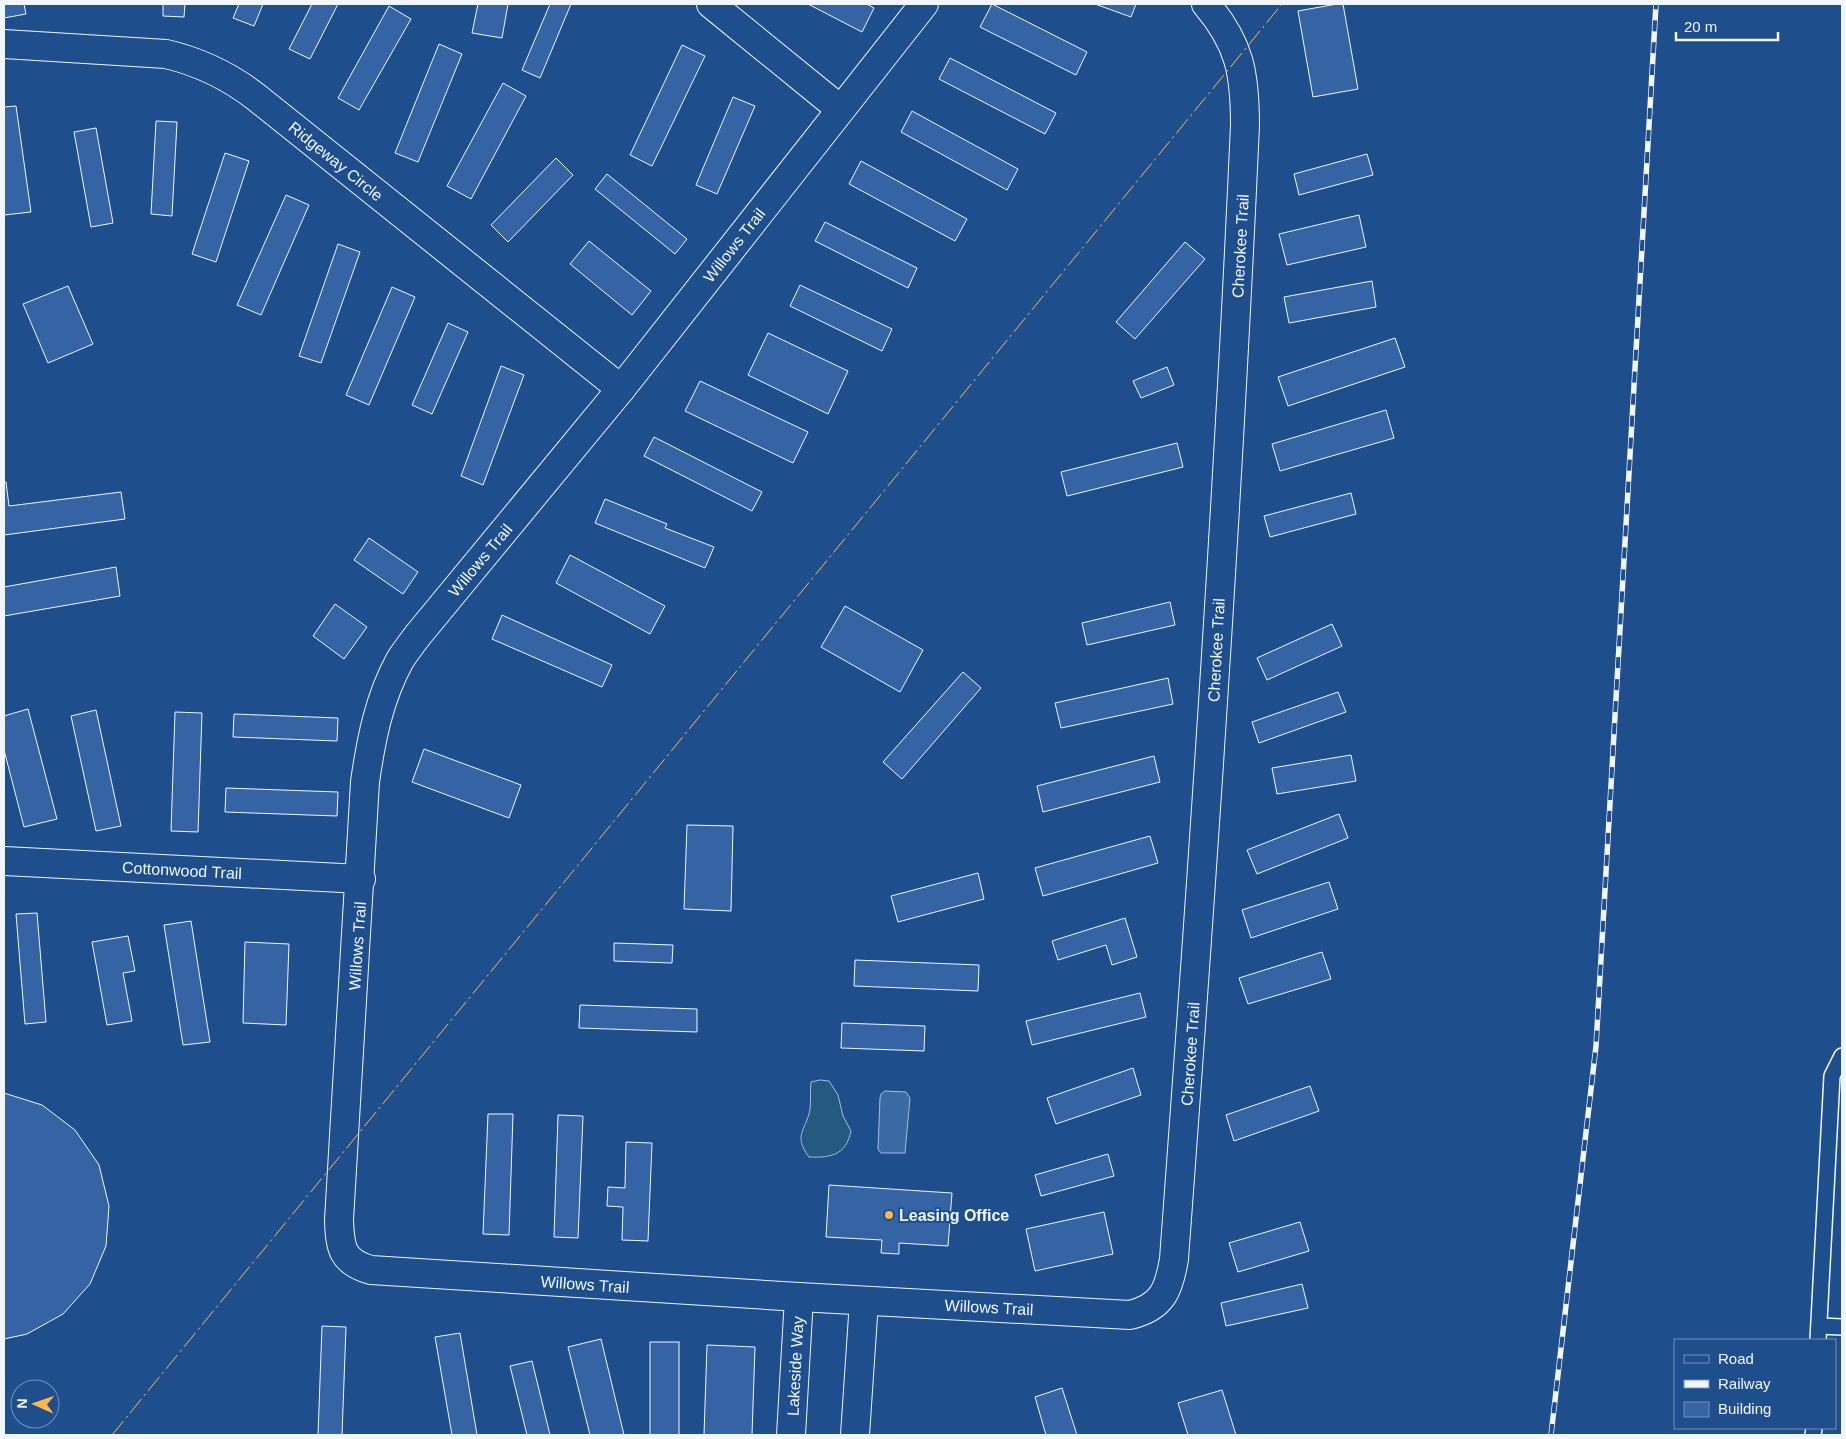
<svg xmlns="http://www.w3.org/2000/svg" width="1846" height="1439" viewBox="0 0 1846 1439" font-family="Helvetica,sans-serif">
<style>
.green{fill:#245a82;stroke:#a8bbd7}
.water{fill:#3b69a3;stroke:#a8bbd7}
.building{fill:#3563a3;stroke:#f2f6ff}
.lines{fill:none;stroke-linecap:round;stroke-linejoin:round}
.lane-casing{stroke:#f2f6ff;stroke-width:18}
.street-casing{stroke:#f2f6ff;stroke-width:30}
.lane{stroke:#1f4e8c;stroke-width:15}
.street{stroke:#1f4e8c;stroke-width:28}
.rail-casing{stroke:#f2f6ff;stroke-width:5.5}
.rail{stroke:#1f4e8c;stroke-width:4;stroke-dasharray:11;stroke-linecap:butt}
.power{stroke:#ffb74d;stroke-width:1;stroke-dasharray:18 4 2.5 4;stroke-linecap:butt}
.poi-dot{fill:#ffb74d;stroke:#1f4e8c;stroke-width:2}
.labels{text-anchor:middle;stroke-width:4;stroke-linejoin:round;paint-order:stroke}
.street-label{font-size:16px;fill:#f2f6ff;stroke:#1f4e8c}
.poi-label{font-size:16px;font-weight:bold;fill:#f2f6ff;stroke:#1f4e8c;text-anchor:start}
</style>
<rect width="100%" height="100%" fill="#1f4e8c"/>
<path class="green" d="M820,1080L829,1081L838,1095L843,1116L851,1131C846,1155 831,1158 809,1157C793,1135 805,1132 810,1110C811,1101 810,1091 811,1082Z"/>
<path class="water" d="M885,1091L906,1092L910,1098L905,1153H881L878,1149L880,1098L881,1094Z"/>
<g class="building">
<path d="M4,4H24L26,14L4,18Z"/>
<path d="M163,4H185L184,17L163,16Z"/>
<path d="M239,4H263L254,26L233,18Z"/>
<path d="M312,4H338L310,59L289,49Z"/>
<path d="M478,4H508L502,38L472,33Z"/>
<path d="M550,4H571L540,78L522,70Z"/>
<path d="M808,4H867L874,8L862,32Z"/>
<path d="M992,4L1087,52L1076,75L980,27Z"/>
<path d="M1095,4H1136L1131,17Z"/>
<path d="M1337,4H1343L1358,89L1313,97L1298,11Z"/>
<path d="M389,6L411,19L359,110L338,98Z"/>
<path d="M439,44L462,54L418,162L395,153Z"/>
<path d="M682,45L705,56L652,166L630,155Z"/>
<path d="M950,58L1056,113L1045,134L939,79Z"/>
<path d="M503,83L526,96L471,199L447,186Z"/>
<path d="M733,97L755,106L717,194L696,185Z"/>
<path d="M16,106L31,212L4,215V107Z"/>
<path d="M912,111L1018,169L1007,190L901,132Z"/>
<path d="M156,121L177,122L172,216L151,214Z"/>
<path d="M96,128L113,223L91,227L74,132Z"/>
<path d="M225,153L249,161L216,262L192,254Z"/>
<path d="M1367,154L1373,175L1299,195L1294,174Z"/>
<path d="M556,158L573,175L508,242L491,225Z"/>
<path d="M861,161L967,219L955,241L849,184Z"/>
<path d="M607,174L687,239L675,254L595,189Z"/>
<path d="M286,195L309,205L261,315L237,305Z"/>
<path d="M1359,215L1366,247L1287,265L1279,234Z"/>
<path d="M825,222L917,268L908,288L815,241Z"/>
<path d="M589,241L651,291L632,315L570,264Z"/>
<path d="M1185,242L1205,259L1135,339L1116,322Z"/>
<path d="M338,244L360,252L321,363L299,356Z"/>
<path d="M1372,281L1376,307L1289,323L1284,297Z"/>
<path d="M800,285L892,329L882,351L790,306Z"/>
<path d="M68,286L93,344L48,363L23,304Z"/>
<path d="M392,287L415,297L369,405L346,395Z"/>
<path d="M448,323L468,332L432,414L412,405Z"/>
<path d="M768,333L848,371L828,414L748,375Z"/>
<path d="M1395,338L1405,367L1288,406L1278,377Z"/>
<path d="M501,366L524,375L483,485L461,476Z"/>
<path d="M1167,367L1174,385L1141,398L1133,381Z"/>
<path d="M700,381L808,432L793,463L685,411Z"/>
<path d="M1386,410L1394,438L1280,471L1272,444Z"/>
<path d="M654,437L762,492L752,511L644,456Z"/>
<path d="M1177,443L1183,467L1067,496L1061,472Z"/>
<path d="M4,482H6L9,506L121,492L125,519L4,535Z"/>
<path d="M1351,493L1356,514L1270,537L1264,516Z"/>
<path d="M605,499L667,524L665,528L714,547L705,568L595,523Z"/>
<path d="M369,538L418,572L403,594L354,560Z"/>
<path d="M570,555L665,606L650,634L556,583Z"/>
<path d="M116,567L120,596L4,616V587Z"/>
<path d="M1170,602L1175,625L1087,645L1082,623Z"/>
<path d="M335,604L367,627L344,659L313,636Z"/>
<path d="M845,606L923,650L900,692L821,647Z"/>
<path d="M502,615L612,665L602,687L492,639Z"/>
<path d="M1332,624L1342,646L1267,680L1257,658Z"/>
<path d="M963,672L981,688L902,779L883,762Z"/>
<path d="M1168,678L1173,704L1061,728L1055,703Z"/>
<path d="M1338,692L1346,712L1259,743L1252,722Z"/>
<path d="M28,709L57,819L24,827L4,750V716Z"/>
<path d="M96,710L121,826L96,831L71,716Z"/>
<path d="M175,712L202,713L198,832L171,831Z"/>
<path d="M234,714L338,718L337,741L233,737Z"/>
<path d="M424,749L521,785L509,818L412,782Z"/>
<path d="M1351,755L1356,781L1277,794L1272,768Z"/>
<path d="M1154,756L1160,782L1043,812L1037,786Z"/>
<path d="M226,788L338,792L337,816L225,812Z"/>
<path d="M1339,814L1348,838L1257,874L1247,850Z"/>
<path d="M687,825L733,826L731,911L684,909Z"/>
<path d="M1150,836L1158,863L1043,896L1035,868Z"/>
<path d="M978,873L984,899L898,922L891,896Z"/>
<path d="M1329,882L1338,909L1251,938L1242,910Z"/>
<path d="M37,913L46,1022L25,1024L16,914Z"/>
<path d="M1125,918L1137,957L1112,965L1106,945L1058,960L1052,941Z"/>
<path d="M191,921L210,1042L183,1045L164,925Z"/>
<path d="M128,936L135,971L123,973L132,1021L107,1025L92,942Z"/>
<path d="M245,942L289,944L286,1025L243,1023Z"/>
<path d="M614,943L673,945L672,963L614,961Z"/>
<path d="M1322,952L1331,979L1248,1004L1239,978Z"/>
<path d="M855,960L979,965L978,991L854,986Z"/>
<path d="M1140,993L1146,1017L1032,1045L1026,1021Z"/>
<path d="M580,1005L697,1009V1032L579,1028Z"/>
<path d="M842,1023L925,1026L924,1051L841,1048Z"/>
<path d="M1133,1068L1141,1095L1056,1124L1047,1098Z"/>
<path d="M1310,1086L1319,1111L1234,1141L1226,1115Z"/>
<path d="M4,1093L42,1105L75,1130L99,1165L109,1206L106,1246L90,1284L63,1314L27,1334L4,1339Z"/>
<path d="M488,1114H513L509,1235L483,1234Z"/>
<path d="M558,1115L583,1116L578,1238L554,1237Z"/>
<path d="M626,1142L652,1143L648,1241L622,1240L623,1207L607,1206L608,1187L625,1188Z"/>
<path d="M1108,1154L1114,1176L1041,1196L1035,1175Z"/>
<path d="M829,1185L952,1193L948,1246L899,1243V1254L881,1253L882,1240L826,1237Z"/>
<path d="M1104,1212L1113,1254L1035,1271L1026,1229Z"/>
<path d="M1300,1222L1309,1251L1238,1272L1229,1243Z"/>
<path d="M1302,1284L1308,1308L1226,1326L1221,1303Z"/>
<path d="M322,1326L346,1327L342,1435H318Z"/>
<path d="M460,1333L477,1435H452L435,1337Z"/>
<path d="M601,1339L624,1435H590L568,1347Z"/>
<rect x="650" y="1342" width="29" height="93"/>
<path d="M707,1345L755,1347L752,1435H704Z"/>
<path d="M532,1361L550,1435H527L510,1366Z"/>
<path d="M1062,1388L1077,1435H1046L1035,1397Z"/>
<path d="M1222,1390L1236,1435H1188L1178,1403Z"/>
</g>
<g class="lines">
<g class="lane-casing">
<g id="lane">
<path d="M1819,1326L1842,1327"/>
<path d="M1818,1340L1832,1076L1842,1056"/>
<path d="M1813,1435L1814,1428"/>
</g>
</g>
<g class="street-casing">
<g id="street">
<path d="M711,4L840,109"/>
<path d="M924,4L621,389L418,635C412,643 405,652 400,660C379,698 371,740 365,782L339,1220C340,1248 342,1262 371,1270L799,1297L1130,1315C1163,1307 1169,1289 1174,1259C1202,881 1228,504 1245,125C1245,74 1240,44 1206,4"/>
<path d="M4,44L166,54C200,62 229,76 256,97L621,389"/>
<path d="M4,861L361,879"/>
<path d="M791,1435L799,1297"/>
<path d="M855,1435L864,1301"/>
</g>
</g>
<use href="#lane" class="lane"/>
<use href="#street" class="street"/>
<g class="rail-casing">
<path id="rail" d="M1551,1435L1596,1046L1656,4"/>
</g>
<use href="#rail" class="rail"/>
<path class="power" d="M112,1435L1282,4"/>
</g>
<circle class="poi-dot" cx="889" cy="1215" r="5"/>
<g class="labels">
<g class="street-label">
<text transform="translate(336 161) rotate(39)" y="6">Ridgeway Circle</text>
<text transform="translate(734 245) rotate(-52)" y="6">Willows Trail</text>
<text transform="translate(1240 246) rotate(-87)" y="6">Cherokee Trail</text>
<text transform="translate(480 560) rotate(-50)" y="6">Willows Trail</text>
<text transform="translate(1216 650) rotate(-87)" y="6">Cherokee Trail</text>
<text transform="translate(182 870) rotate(3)" y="6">Cottonwood Trail</text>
<text transform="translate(357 946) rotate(-86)" y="6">Willows Trail</text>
<text transform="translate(1190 1054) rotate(-86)" y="6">Cherokee Trail</text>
<text transform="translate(585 1284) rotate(4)" y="6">Willows Trail</text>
<text transform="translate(989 1307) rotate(3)" y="6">Willows Trail</text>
<text transform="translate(795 1366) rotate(-87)" y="6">Lakeside Way</text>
</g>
<g class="poi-label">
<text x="899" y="1221">Leasing Office</text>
</g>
</g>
<rect width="1846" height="1439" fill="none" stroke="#f2f6ff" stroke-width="10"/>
<rect x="1674" y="1339" width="162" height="90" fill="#1f4e8c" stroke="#7391ba"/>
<rect x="1684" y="1355" width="25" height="8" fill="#1f4e8c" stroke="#7391ba"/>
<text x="1718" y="1364" font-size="15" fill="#f2f6ff">Road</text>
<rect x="1684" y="1380" width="25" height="8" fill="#f2f6ff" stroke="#7391ba"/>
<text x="1718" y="1389" font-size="15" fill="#f2f6ff">Railway</text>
<rect x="1684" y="1402" width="25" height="15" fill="#3563a3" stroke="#7391ba"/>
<text x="1718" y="1414" font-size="15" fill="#f2f6ff">Building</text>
<g transform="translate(35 1404) rotate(272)"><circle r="24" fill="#1f4e8c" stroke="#7391ba"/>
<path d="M0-4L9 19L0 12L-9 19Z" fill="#ffb74d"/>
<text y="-8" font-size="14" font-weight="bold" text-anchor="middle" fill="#f2f6ff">N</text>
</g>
<path d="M1676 32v8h102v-8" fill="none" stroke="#f2f6ff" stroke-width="2.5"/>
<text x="1684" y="32" font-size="15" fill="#f2f6ff" stroke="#1f4e8c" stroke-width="4" paint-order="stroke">20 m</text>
</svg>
